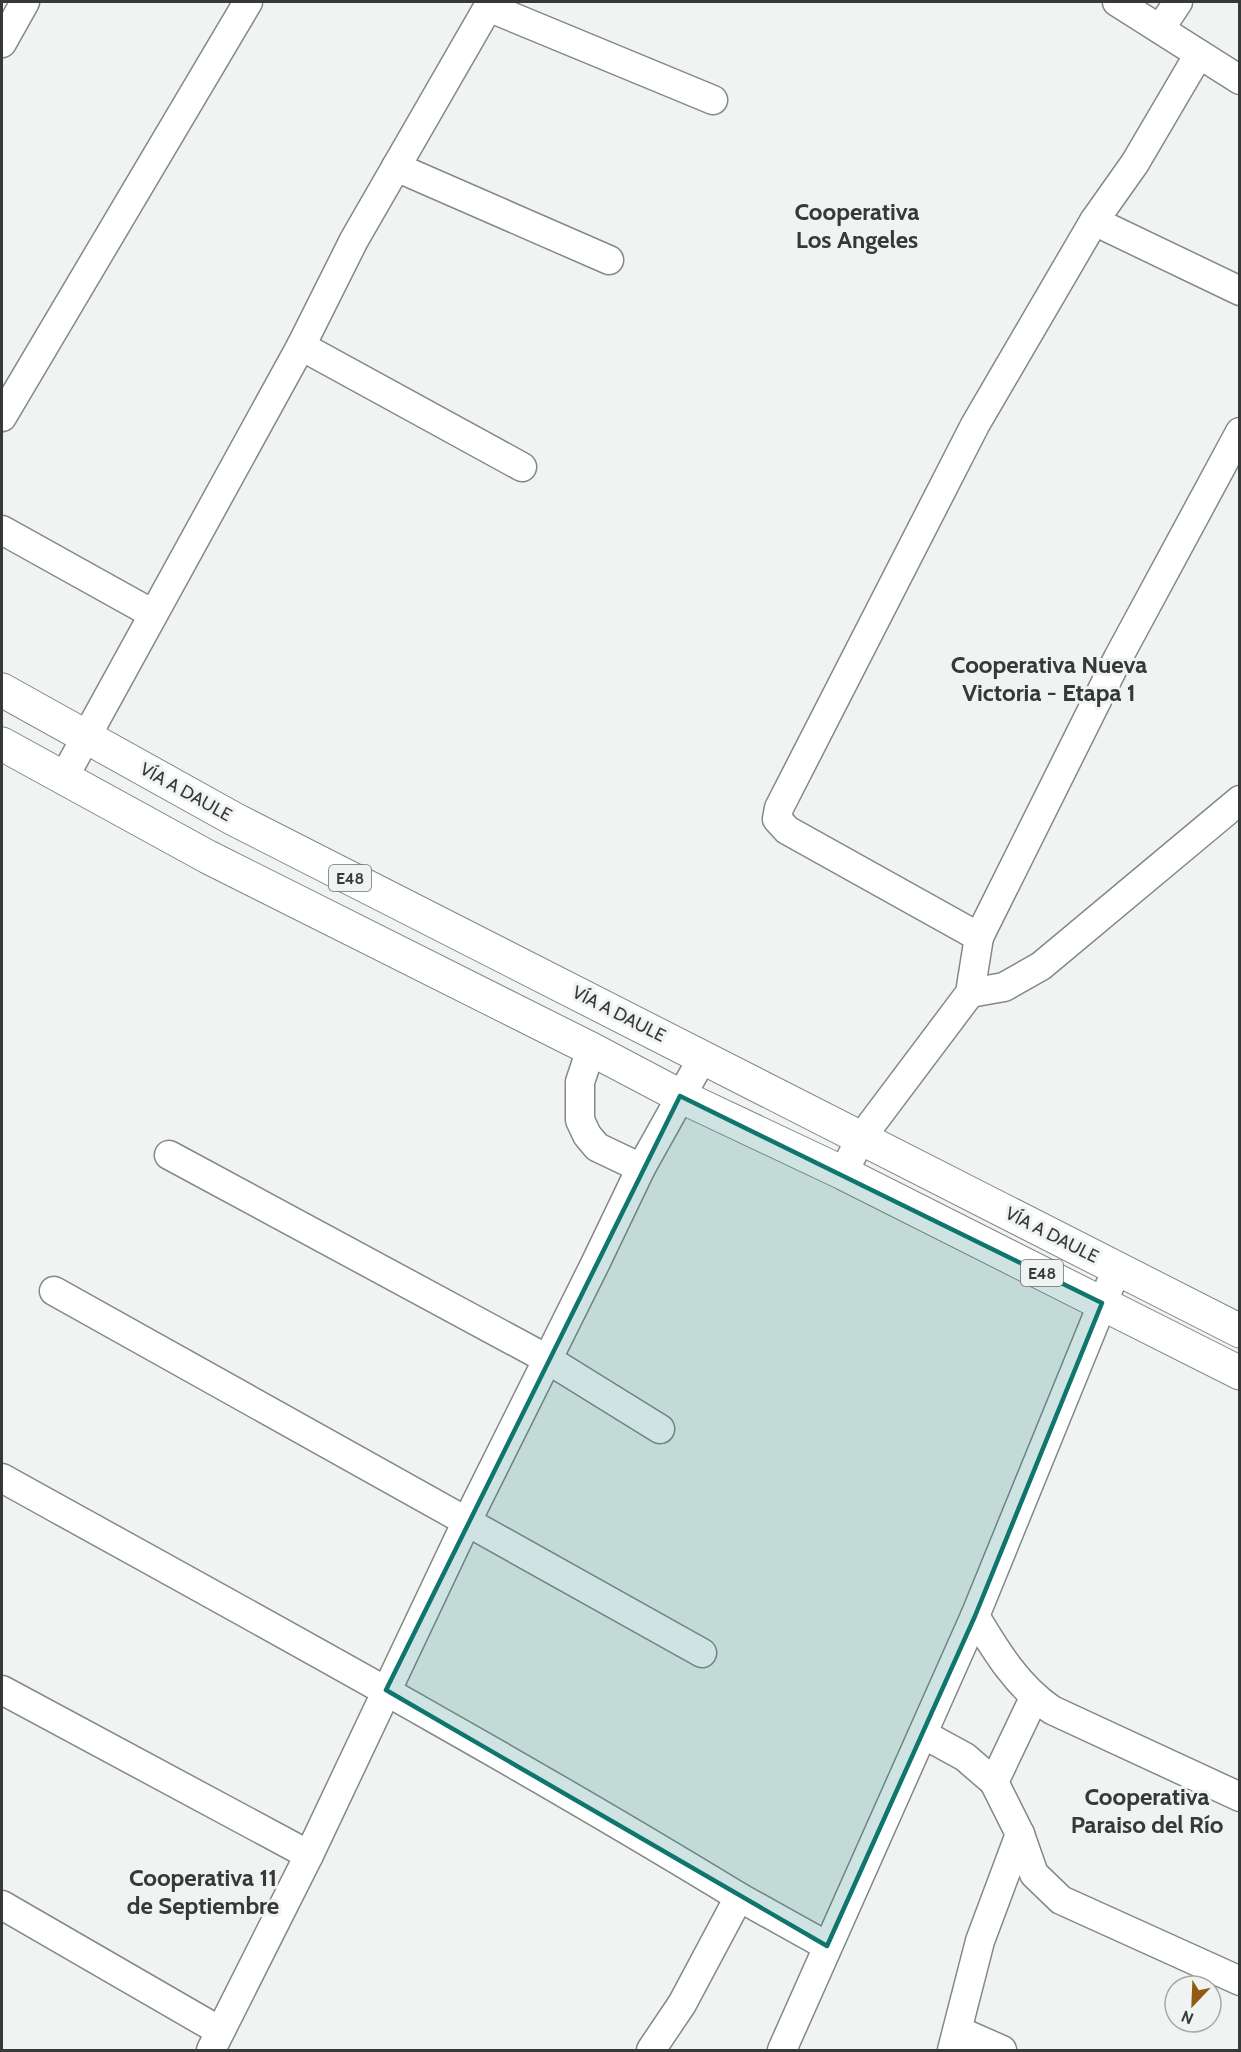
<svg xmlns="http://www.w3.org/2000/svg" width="1241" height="2052" viewBox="0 0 1241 2052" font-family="Cabin,sans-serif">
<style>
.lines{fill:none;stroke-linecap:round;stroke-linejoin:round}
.minor-casing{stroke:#858887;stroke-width:31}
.trunk-casing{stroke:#858887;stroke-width:35}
.minor{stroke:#fff;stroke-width:28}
.trunk{stroke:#fff;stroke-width:33}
.marked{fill:#0f766e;fill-opacity:0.2;stroke:#0f766e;stroke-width:4.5;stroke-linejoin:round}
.labels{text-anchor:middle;stroke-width:6;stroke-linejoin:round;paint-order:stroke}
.shield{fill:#eff4f2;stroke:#6e7070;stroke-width:1.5}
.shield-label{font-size:16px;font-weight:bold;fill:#373838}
.street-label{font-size:18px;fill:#373838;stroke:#eff4f2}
.district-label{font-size:24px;font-weight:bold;fill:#373838;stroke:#eff4f2}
</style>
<rect width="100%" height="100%" fill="#eff4f2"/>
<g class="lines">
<g class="minor-casing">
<g id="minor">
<path d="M1117,2L1240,80"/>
<path d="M488,7L713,100"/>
<path d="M1160,29L1178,2"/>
<path d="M2,43L25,2"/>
<path d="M396,167L609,260"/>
<path d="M1094,221L1240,291"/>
<path d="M301,346L522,467"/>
<path d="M2,417L248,2"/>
<path d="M2,530L153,614"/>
<path d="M63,779L301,346L354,240L491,2"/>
<path d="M979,937L1118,658L1240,432"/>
<path d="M970,993L1004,987L1041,966L1240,800"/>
<path d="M591,1049L580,1082V1120L587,1135L597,1147L641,1168"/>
<path d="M169,1155L547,1359L660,1429"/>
<path d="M843,1173L861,1138L970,993L979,937L787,830L777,819L779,808L975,425L1094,221L1135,163L1199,54"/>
<path d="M54,1291L702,1653"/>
<path d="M2,1478C249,1615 498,1750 739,1897L682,2004L651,2050"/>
<path d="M975,1616C996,1651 1017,1686 1052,1710L1240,1797"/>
<path d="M2,1690L309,1855"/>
<path d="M923,1734L965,1757L994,1782L1020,1834L1034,1874L1061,1900L1240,1981"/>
<path d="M994,1782L1034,1698"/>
<path d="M739,1897L827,1946"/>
<path d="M2,1905L220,2031"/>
<path d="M959,2031L1002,2050"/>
<path d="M211,2050L309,1855L467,1521L595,1264L641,1168L703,1057"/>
<path d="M782,2050L975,1616L1117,1268"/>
<path d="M952,2050L980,1941L1020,1834"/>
</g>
</g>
<g class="trunk-casing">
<g id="trunk">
<path d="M2,690L234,819L1240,1331"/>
<path d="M2,744L208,857L591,1049L680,1096L843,1173L1240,1373"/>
</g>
</g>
<use href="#minor" class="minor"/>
<use href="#trunk" class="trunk"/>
</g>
<path class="marked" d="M680,1096L1102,1303L975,1616L827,1946L386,1690Z"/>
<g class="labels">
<g class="shield">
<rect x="329" y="865" width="42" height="26" rx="4.5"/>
<rect x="1021" y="1260" width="42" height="26" rx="4.5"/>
</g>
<g class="shield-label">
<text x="350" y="884">E48</text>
<text x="1042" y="1279">E48</text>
</g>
<g class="street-label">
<text transform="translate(186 792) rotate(29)" y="6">VÍA A DAULE</text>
<text transform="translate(619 1014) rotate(27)" y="6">VÍA A DAULE</text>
<text transform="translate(1052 1235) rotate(27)" y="6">VÍA A DAULE</text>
</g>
<g class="district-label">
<text x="857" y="220">Cooperativa<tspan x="857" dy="28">Los Angeles</tspan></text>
<text x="1049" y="673">Cooperativa Nueva<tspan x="1049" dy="28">Victoria - Etapa 1</tspan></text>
<text x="1147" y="1805">Cooperativa<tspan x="1147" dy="28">Paraiso del Río</tspan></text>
<text x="203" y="1886">Cooperativa 11<tspan x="203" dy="28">de Septiembre</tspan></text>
</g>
</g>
<rect width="1241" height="2052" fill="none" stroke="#373838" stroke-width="6"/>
<g transform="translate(1193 2004) rotate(203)"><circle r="28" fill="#eff4f2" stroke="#a5a9a8" stroke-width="1.5"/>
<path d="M0-4.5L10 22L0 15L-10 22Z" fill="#925a14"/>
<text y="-9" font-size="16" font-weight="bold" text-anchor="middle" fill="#373838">N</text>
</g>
</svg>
